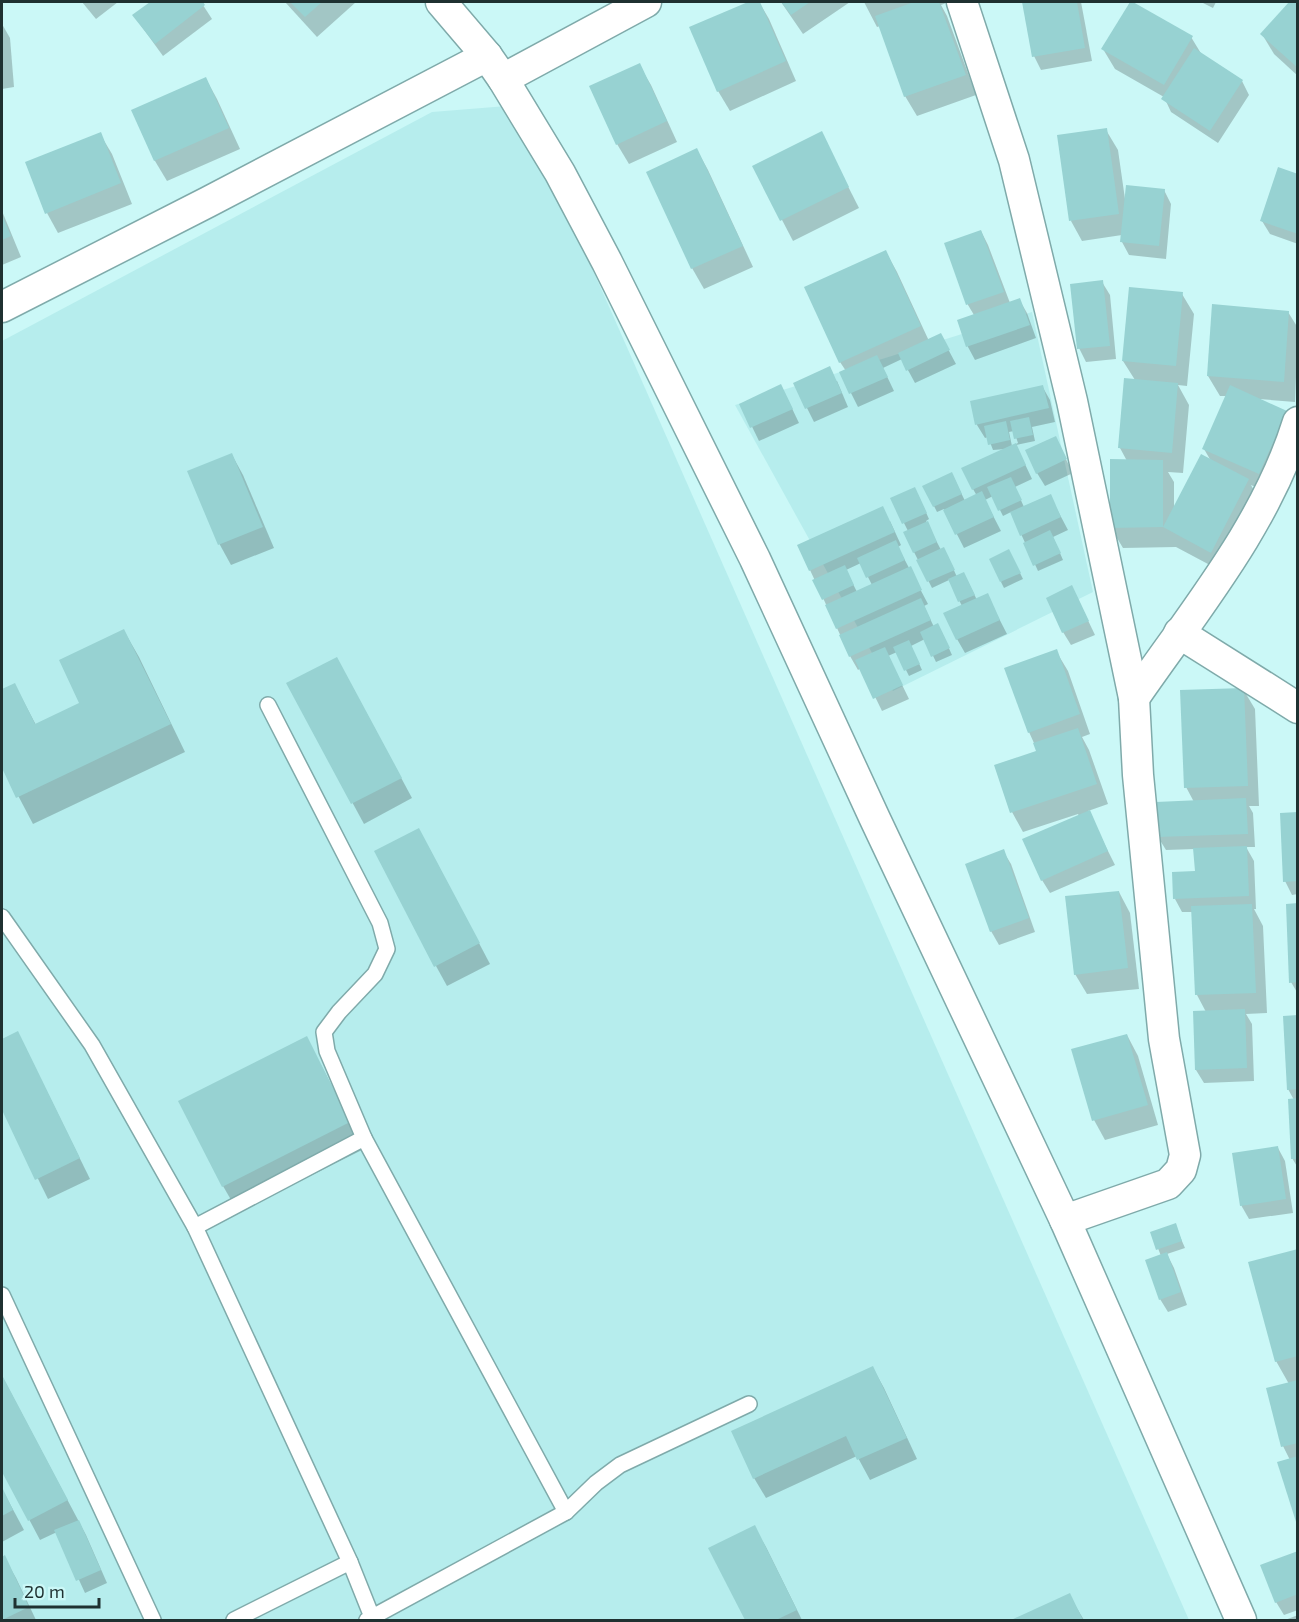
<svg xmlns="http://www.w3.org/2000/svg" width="1299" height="1622" viewBox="0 0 1299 1622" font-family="'Exo 2',sans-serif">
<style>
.built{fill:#b6eded}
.shadow{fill:#0003;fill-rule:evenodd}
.building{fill:#97d2d2}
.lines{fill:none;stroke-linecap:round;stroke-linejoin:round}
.service-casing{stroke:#7faaaa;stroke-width:18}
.minor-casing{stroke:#7faaaa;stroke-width:33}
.service{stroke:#fff;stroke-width:15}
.minor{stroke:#fff;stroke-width:30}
</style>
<rect width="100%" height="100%" fill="#cbf8f7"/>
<g class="built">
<path d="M520,105L1189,1620H2V341L432,112Z"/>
<path d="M1032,312L1093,592L893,691L735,405Z"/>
</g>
<g class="shadow">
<path d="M82,2H118L96,19Z"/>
<path d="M153,2H201L212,19L163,56L134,16Z"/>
<path d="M285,2H356L317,37Z"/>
<path d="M751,2H759L769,19L796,81L730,111L718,91L691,28Z"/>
<path d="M781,2H850L803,34Z"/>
<path d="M864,2H949L941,5L947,16L976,95L917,116L905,96L880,26L877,27Z"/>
<path d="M1024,2H1081L1092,61L1041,70L1034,56Z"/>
<path d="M1201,2H1216L1213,8Z"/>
<path d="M1291,2H1298V76L1274,54L1262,34Z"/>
<path d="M2,24L10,38L14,87L2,89Z"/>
<path d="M1191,37L1202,55L1242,81L1249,95L1218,143L1171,112L1164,97L1115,69L1103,49Z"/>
<path d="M639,65L651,85L677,142L629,164L617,144Z"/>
<path d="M206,79L217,99L240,149L167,181L155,161L133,111Z"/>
<path d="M1106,130L1118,150L1125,199L1164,190L1171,204L1166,259L1129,255L1122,242V235L1082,241L1071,221Z"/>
<path d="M821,133L859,208L793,241L754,166Z"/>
<path d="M100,134L112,154L132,204L58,233L47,213Z"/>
<path d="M697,150L708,170L753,267L704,289L692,268L648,173Z"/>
<path d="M1298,175V244L1270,234L1262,221Z"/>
<path d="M2,211L21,257L2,265Z"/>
<path d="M981,231L988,245L1010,303L1019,299L1027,313L1036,338L975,360L968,347L959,321L974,315L968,305L946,244Z"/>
<path d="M886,252L897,272L929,341L948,349L956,364L915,383L902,359L883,368L894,391L858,407L841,373L846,371L840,362Z"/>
<path d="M1102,282L1110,295L1116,359L1086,362L1079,348Z"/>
<path d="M1182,294L1194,314L1187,386L1178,385L1189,405L1183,473L1168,472L1174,482V509L1211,461L1204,449L1227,396H1220L1208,376L1288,312L1298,328L1295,402L1259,399L1286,412L1298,431L1271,494L1251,485L1260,501L1223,572L1176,547L1123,548L1111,528L1127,461L1120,448L1135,380L1123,361Z"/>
<path d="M837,381L848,407L814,422L795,384Z"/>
<path d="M1042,386L1050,400L1055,422L1032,427L1035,441L1016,445L1032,479L1015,487L1024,507L1050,496L1068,530L1053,537L1063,560L1038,571L1011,512L1003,516L993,496L985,500L1001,531L964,548L944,509L937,512L934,506L955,480L965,501L977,496L973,489L1006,449L993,450L988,437L985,438L977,425L972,402ZM1014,431L1018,443L1012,446L1009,432Z"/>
<path d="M788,400L799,423L759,441L741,404Z"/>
<path d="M1055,438L1073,473L1045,486L1037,473Z"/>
<path d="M232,455L243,475L274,548L231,565L220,545L189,472Z"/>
<path d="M918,495L929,519L926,521L941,550L947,555L957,577L967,580L977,600L987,595L1007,634L965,653L957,639L962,606L949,580L932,588L914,552L908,531L892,499Z"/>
<path d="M890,521L901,545L898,547L928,604L924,606L934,627L941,631L952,655L936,662L925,639L911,646L922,670L909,676L897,652L888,656L909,699L882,711L861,668L858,670L850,656L810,570ZM861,563L872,585L857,592L846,570Z"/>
<path d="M1012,557L1023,579L1004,588L1001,582Z"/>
<path d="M1072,587L1095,635L1071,645L1063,632Z"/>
<path d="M124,631L139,657L185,752L33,824L2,765V691L15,685L36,725L81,703Z"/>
<path d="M1056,651L1068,671L1090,734L1082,737L1089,750L1108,804L1088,811L1115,865L1050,893L1042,880L1079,816L1078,814L1023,832L1012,812L1038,752L1029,732Z"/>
<path d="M348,679L412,798L364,824L288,684Z"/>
<path d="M1243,689L1255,709L1259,806H1249L1253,813L1255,847H1246L1254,861L1256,909H1254L1263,926L1267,1013L1246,1014L1252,1024L1254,1081L1204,1083L1196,1070L1206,1012L1197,995L1193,912H1182L1175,899L1196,873L1195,849L1166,850L1158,837L1194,802L1186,787Z"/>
<path d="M1298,814V894L1292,895L1285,881Z"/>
<path d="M430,850L490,964L447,986L436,966Z"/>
<path d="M1003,851L1011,864L1035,932L999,945L991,931Z"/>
<path d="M1119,892L1130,913L1139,989L1087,994L1075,974Z"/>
<path d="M1298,905V994L1291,982Z"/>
<path d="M1298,1017V1168L1292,1158L1294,1100L1288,1089Z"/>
<path d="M18,1033L90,1179L48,1199L2,1106V1040Z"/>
<path d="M1127,1035L1138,1056L1158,1125L1105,1140L1094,1120Z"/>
<path d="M321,1065L364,1149L238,1212L223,1186Z"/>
<path d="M1278,1148L1285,1161L1293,1213L1249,1219L1241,1205Z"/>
<path d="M1175,1225L1185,1248L1167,1254L1174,1268L1187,1305L1168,1312L1160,1299L1161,1256L1152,1233Z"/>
<path d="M1298,1250V1522L1290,1460L1283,1446L1289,1384L1276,1361Z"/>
<path d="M873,1368L884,1388L917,1459L870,1480L857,1456L766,1498L754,1478Z"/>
<path d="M2,1376L86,1535L107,1583L85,1593L57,1532L40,1540L2,1468Z"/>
<path d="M2,1489L24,1530L2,1542Z"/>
<path d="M754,1527L766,1547L802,1620H747L710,1548Z"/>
<path d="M1298,1552V1610L1284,1615L1276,1602Z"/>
<path d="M4,1557L16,1578L36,1620H2V1559Z"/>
<path d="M1069,1595L1084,1620H1015Z"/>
<path d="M1298,1615V1620H1285Z"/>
</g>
<g class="building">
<path d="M150,2H203L205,5L155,44L132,15Z"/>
<path d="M290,2H322L305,17Z"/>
<path d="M748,2H760L786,61L717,92L689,27Z"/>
<path d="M781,2H810L791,15Z"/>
<path d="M914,2H939L966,75L904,97L875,16Z"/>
<path d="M1022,2H1077L1085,48L1032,57Z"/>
<path d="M1130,2H1133L1193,36L1164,85L1101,49Z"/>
<path d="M1289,2H1298V68L1260,34Z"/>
<path d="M1194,48L1243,80L1210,131L1161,99Z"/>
<path d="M640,63L667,121L616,145L589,86Z"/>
<path d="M206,77L229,128L154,161L131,110Z"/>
<path d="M1107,128L1119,214L1069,221L1057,135Z"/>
<path d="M822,131L849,187L780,221L752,166Z"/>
<path d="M101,132L121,183L45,214L25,162Z"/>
<path d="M697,148L743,246L691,269L646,172Z"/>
<path d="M1278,167L1298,174V234L1260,221Z"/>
<path d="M1126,185L1165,189L1159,246L1120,242Z"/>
<path d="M2,215L11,236L2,240Z"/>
<path d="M981,230L1004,292L966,305L944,243Z"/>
<path d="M886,250L921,326L839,363L804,287Z"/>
<path d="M1103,280L1110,346L1077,349L1070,284Z"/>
<path d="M1129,287L1183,292L1176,366L1122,361Z"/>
<path d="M1020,298L1030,325L966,347L957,320Z"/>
<path d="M1212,304L1289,311L1284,382L1207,376Z"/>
<path d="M941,333L950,350L906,371L898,353Z"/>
<path d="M877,355L888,377L849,394L839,372Z"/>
<path d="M830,366L842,393L805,409L793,383Z"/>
<path d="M1124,378L1178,383L1172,453L1118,448Z"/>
<path d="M781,384L793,409L750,428L739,404Z"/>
<path d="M1043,385L1049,408L975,425L970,401Z"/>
<path d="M1230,385L1287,411L1259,474L1202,449Z"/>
<path d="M1029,417L1033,435L1014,439L1010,421Z"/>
<path d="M1006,421L1010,440L988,445L984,426Z"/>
<path d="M1056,436L1067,459L1036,474L1025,450Z"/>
<path d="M1016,443L1026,465L972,490L961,468Z"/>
<path d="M232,453L263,527L218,545L187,471Z"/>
<path d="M1201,454L1249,479L1211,553L1163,527Z"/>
<path d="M1110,459L1163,460V527L1110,528Z"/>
<path d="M952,472L962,494L933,507L922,486Z"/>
<path d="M1011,477L1022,500L998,511L987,487Z"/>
<path d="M915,487L927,513L902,524L890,498Z"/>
<path d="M982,491L994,517L955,535L943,510Z"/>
<path d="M1051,494L1061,517L1020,536L1010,512Z"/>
<path d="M883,506L895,532L809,571L797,545Z"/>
<path d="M928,521L937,542L913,553L903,532Z"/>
<path d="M1050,530L1061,553L1033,566L1023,543Z"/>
<path d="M896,540L905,560L866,578L857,558Z"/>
<path d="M944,547L955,570L927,582L916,560Z"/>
<path d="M1009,549L1021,573L1000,582L989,559Z"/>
<path d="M845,565L854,585L822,600L812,580Z"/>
<path d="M911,566L922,590L836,629L825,605Z"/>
<path d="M964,572L975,595L958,602L948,579Z"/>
<path d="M1072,585L1089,621L1062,633L1046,598Z"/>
<path d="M988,593L1000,620L956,640L943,613Z"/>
<path d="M921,598L931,620L849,657L839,635Z"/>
<path d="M938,623L950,648L931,657L920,632Z"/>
<path d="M124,629L171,724L16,798L2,768V689L15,683L35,724L79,703L59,660Z"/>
<path d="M909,640L920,664L904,671L893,647Z"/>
<path d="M885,647L903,685L873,699L855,660Z"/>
<path d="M1057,649L1080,714L1028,733L1004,668Z"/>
<path d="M337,657L402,778L351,804L286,683Z"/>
<path d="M1244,688L1248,786L1184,788L1180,690Z"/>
<path d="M1078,728L1097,784L1010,813L994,765L1036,751L1033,743Z"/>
<path d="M1246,798L1248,834L1157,837L1156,802Z"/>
<path d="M1090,810L1108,851L1041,881L1022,839Z"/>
<path d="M1298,812V881L1283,882L1280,813Z"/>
<path d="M419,828L480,943L434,967L374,851Z"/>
<path d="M1247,846L1249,896L1173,899L1172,872L1195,871L1193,848Z"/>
<path d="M1004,849L1029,918L990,932L965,864Z"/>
<path d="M1119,891L1128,968L1074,975L1065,896Z"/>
<path d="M1298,903V982L1289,983L1286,904Z"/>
<path d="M1252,904L1256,993L1195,995L1191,906Z"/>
<path d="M1245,1009L1247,1068L1195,1070L1193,1011Z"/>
<path d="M1298,1015V1089L1287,1090L1283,1016Z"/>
<path d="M18,1031L80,1158L35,1180L2,1110V1039Z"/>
<path d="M1127,1034L1148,1105L1092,1121L1071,1049Z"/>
<path d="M307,1036L350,1122L222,1187L178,1101Z"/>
<path d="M1298,1098V1159H1291L1288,1099Z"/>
<path d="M1278,1146L1286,1199L1240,1206L1232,1153Z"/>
<path d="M1176,1223L1182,1241L1156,1250L1150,1232Z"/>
<path d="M1298,1249V1356L1275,1362L1248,1262Z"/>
<path d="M1167,1252L1181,1292L1159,1300L1145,1260Z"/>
<path d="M873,1366L907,1438L857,1460L846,1436L753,1479L731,1431Z"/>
<path d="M2,1375L68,1500L28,1521L2,1472Z"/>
<path d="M1298,1380V1443L1281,1447L1266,1388Z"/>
<path d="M1298,1456V1525H1297L1277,1462Z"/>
<path d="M2,1487L13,1510L2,1516Z"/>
<path d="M79,1520L101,1570L76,1581L54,1530Z"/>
<path d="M755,1525L797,1610L776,1620H745L708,1548Z"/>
<path d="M1298,1551V1594L1275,1603L1260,1565Z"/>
<path d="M5,1555L29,1607L2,1620V1557Z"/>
<path d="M1070,1593L1083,1620H1011Z"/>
</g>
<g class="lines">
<g class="service-casing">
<g id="service">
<path d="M268,705L380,923L387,949L375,974L339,1012L324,1032L327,1051L364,1138L566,1512"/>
<path d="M2,917L92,1045L195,1227L350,1562L372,1617"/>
<path d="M195,1227L364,1138"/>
<path d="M2,1295L153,1620"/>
<path d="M234,1620L350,1562"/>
<path d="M367,1620L566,1512L596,1483L620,1465L749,1404"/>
</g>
</g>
<g class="minor-casing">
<g id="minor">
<path d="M441,2L487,56L503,79L560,173L607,262L755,559L875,819L1065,1220L1241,1620"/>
<path d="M962,2L1014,160L1072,401L1134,698L1138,775L1164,1039L1185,1155L1181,1170L1168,1184L1065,1220"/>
<path d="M503,79L646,2"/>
<path d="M2,307L208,202L487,56"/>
<path d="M1179,633L1298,708"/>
<path d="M1134,698C1194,611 1266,525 1298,422"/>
</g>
</g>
<use href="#service" class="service"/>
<use href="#minor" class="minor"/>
</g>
<rect width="1299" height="1622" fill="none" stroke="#1f3131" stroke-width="6"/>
<path d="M15 1598v9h84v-9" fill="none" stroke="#1f3131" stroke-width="3"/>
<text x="24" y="1598" font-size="18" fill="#1f3131" stroke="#cbf8f7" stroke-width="4.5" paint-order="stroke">20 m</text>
</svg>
